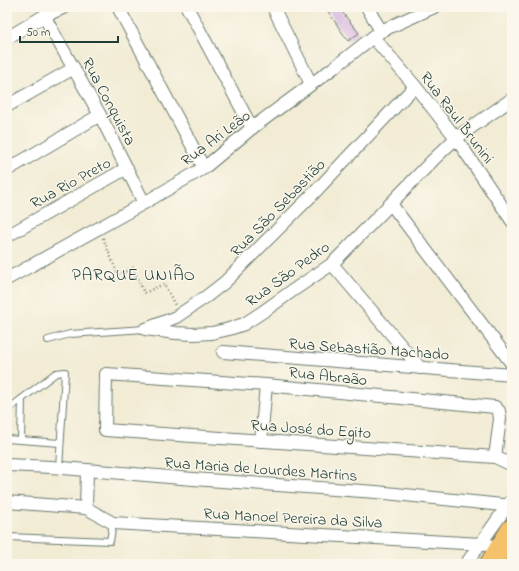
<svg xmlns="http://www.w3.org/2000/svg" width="519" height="571" viewBox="0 0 519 571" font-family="'Indie Flower',sans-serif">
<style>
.building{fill:#d6b4e0}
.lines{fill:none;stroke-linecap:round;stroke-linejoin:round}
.lane-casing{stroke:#697a6c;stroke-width:8}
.street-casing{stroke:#697a6c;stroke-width:14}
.highway-casing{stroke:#697a6c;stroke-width:24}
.path{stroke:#697a6c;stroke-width:2.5;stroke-dasharray:1 3;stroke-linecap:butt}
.lane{stroke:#fff;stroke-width:6}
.street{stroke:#fff;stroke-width:12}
.highway{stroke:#f5c16b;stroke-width:22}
.labels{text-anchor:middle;stroke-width:3;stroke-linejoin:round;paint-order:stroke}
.street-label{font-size:16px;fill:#1f3d34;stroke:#fbf7ec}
.neighbourhood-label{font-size:17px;letter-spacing:1px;fill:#1f3d34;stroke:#fbf7ec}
</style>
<rect width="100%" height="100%" fill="#fbf7ec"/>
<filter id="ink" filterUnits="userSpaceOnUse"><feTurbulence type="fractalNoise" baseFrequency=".025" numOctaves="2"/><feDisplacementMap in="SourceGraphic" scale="8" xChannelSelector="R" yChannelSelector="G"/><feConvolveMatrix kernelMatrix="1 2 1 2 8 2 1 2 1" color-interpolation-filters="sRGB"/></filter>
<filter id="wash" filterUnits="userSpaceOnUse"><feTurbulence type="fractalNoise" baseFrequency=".012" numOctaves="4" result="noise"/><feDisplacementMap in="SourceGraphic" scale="16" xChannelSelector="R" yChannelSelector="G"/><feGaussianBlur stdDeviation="0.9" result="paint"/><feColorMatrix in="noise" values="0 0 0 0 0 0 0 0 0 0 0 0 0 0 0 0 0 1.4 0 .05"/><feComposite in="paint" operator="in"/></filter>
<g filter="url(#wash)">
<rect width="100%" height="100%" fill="#f2ecd5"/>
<g id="blocks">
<path class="building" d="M325,7H338L359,33L348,41Z"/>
</g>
</g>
<g filter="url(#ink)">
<use href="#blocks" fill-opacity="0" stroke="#697a6c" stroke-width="1"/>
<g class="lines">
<g class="lane-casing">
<g id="lane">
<path d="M48,340L70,334L145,329"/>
<path d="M7,410L56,373L65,372L59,468"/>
<path d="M7,439L60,443"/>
<path d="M21,440L22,399"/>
<path d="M7,537L110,541L113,523"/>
</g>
</g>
<g class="street-casing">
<g id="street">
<path d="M118,7L204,168"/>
<path d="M187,7L252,128"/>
<path d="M273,7L311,84"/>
<path d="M367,7L381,31"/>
<path d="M44,16L100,115L144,203"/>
<path d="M373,37L415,86L456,138L512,221"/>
<path d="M7,38L44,16L65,7"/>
<path d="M7,106L74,68"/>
<path d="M7,170L100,115"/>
<path d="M391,204L512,364"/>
<path d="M7,236L127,168"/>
<path d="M332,264L420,368"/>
<path d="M7,279L144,203L204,168L252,128L336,66L373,37L381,31L434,7"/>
<path d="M145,329L176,333L193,334L212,333L229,329L244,324L264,311L292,291L332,264L433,160L456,138L512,99"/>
<path d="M146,329L176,317L207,296L225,282L314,193L415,86"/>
<path d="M223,352L512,375"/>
<path d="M261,441L266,385"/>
<path d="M495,457L500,419L499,411L495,407L266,385L106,374L105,430L495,457L512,465"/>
<path d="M7,465L51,467L193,479L376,492L512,506"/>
<path d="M7,502L86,508L113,523L481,544L501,547"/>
<path d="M86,508L87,470"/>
<path d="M466,564L510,502"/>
</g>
</g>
<g class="highway-casing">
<path id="highway" d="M491,564L512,530"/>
</g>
<path class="path" d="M103,238L118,275L133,268L144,293L164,284L175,305"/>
<use href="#lane" class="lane"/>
<use href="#street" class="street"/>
<use href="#highway" class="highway"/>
</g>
</g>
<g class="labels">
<g class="street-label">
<text transform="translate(110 101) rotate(62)" y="6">Rua Conquista</text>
<text transform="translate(458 117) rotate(53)" y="6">Rua Raul Brunini</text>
<text transform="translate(215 137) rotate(-37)" y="6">Rua Ari Leão</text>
<text transform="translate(70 182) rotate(-29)" y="6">Rua Rio Preto</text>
<text transform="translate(277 207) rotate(-46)" y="6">Rua São Sebastião</text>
<text transform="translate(287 273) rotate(-36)" y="6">Rua São Pedro</text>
<text transform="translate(369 348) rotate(4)" y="6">Rua Sebastião Machado</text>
<text transform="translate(328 375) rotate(6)" y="6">Rua Abraão</text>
<text transform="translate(311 428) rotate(4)" y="6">Rua José do Egito</text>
<text transform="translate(261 468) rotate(4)" y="6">Rua Maria de Lourdes Martins</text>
<text transform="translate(293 517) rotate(3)" y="6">Rua Manoel Pereira da Silva</text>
</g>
<g class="neighbourhood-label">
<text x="134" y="280">PARQUE UNIÃO</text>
</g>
</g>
<rect width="519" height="571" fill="none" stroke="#fbf7ec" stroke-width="24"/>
<path d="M20 36v6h98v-6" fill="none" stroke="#1f3d34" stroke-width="2"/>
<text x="26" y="36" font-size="12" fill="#1f3d34" stroke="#fbf7ec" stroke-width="3" paint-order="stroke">50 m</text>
</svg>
